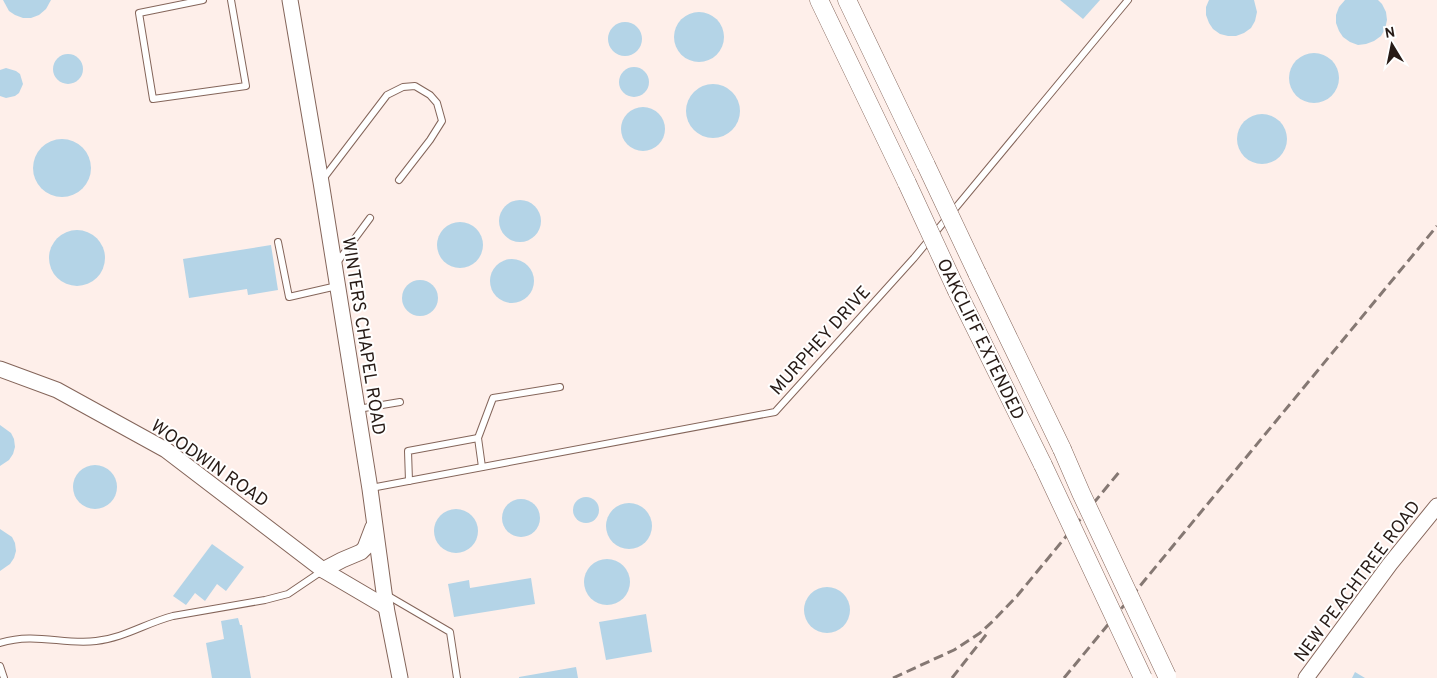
<svg xmlns="http://www.w3.org/2000/svg" width="1437" height="678" viewBox="0 0 1437 678" font-family="Overpass,sans-serif">
<style>
.building{fill:#b4d4e7}
.lines{fill:none;stroke-linecap:round;stroke-linejoin:round}
.service-casing{stroke:#84655a;stroke-width:8}
.tertiary-casing{stroke:#84655a;stroke-width:17}
.secondary-casing{stroke:#84655a;stroke-width:19}
.service{stroke:#fff;stroke-width:6}
.tertiary{stroke:#fff;stroke-width:15}
.secondary{stroke:#fff;stroke-width:18}
.rail{stroke:#857873;stroke-width:3;stroke-dasharray:10 5;stroke-linecap:butt}
.secondary-bridge-casing{stroke:#84655a;stroke-width:19;stroke-linecap:butt}
.secondary-bridge{stroke:#fff;stroke-width:18}
.labels{text-anchor:middle;stroke-width:4;stroke-linejoin:round;paint-order:stroke}
.street-label{font-size:18px;fill:#271b16;stroke:#fff}
</style>
<rect width="100%" height="100%" fill="#feefea"/>
<g class="building">
<path d="M3,0H51L46,9L39,15L31,18H23L15,15L9,11Z"/>
<path d="M1060,0H1100L1083,19Z"/>
<path d="M1209,0H1254L1257,12L1255,21L1251,28L1244,33L1236,36H1228L1220,34L1213,29L1209,23L1206,15V7Z"/>
<path d="M1345,0H1378L1382,4L1386,12L1387,20L1385,29L1381,36L1374,41L1366,44L1358,45L1350,42L1343,37L1339,31L1336,23V15L1339,7Z"/>
<circle cx="699" cy="37" r="25"/>
<circle cx="625" cy="39" r="17"/>
<circle cx="1314" cy="78" r="25"/>
<circle cx="68" cy="69" r="15"/>
<circle cx="634" cy="82" r="15"/>
<path d="M6,68L16,71L20,74L23,84L19,93L15,96L6,98L0,96V70Z"/>
<circle cx="713" cy="111" r="27"/>
<circle cx="643" cy="129" r="22"/>
<circle cx="1262" cy="139" r="25"/>
<circle cx="62" cy="168" r="29"/>
<circle cx="520" cy="221" r="21"/>
<circle cx="460" cy="245" r="23"/>
<circle cx="77" cy="258" r="28"/>
<path d="M271,245L278,290L248,295L247,289L189,298L183,259Z"/>
<circle cx="512" cy="281" r="22"/>
<circle cx="420" cy="298" r="18"/>
<path d="M0,425L11,433L14,439L15,447L13,454L9,460L0,466Z"/>
<circle cx="95" cy="487" r="22"/>
<circle cx="586" cy="510" r="13"/>
<circle cx="521" cy="518" r="19"/>
<circle cx="629" cy="526" r="23"/>
<circle cx="456" cy="531" r="22"/>
<path d="M0,529L12,537L15,543L16,551L14,558L10,564L0,571Z"/>
<path d="M212,544L244,567L226,591L217,584L205,601L195,593L186,605L173,596Z"/>
<circle cx="607" cy="582" r="23"/>
<path d="M531,578L535,604L454,617L448,584L469,580L470,588Z"/>
<circle cx="827" cy="610" r="23"/>
<path d="M646,614L652,652L606,660L599,622Z"/>
<path d="M238,618L240,625H242L251,678H212L206,643L224,639L221,621Z"/>
<path d="M576,667L578,678H519V677Z"/>
<path d="M1355,672L1365,678H1352Z"/>
</g>
<g class="lines">
<g class="service-casing">
<g id="service">
<path d="M203,0L139,13L153,99L246,86L231,0"/>
<path d="M323,179L387,95L403,87L415,86L430,95L437,103L442,121L430,140L399,180"/>
<path d="M278,242L289,297L337,286"/>
<path d="M336,264L370,218"/>
<path d="M358,409L400,402"/>
<path d="M482,467L478,438L493,398L560,387"/>
<path d="M409,481L408,451L478,438"/>
<path d="M371,488L775,412L914,258L1128,0"/>
<path d="M385,594L450,632L457,678"/>
<path d="M0,643C35,632 63,645 96,641C124,638 146,623 173,616L265,600L288,594L322,571"/>
<path d="M0,666L4,678"/>
</g>
</g>
<g class="tertiary-casing">
<g id="tertiary">
<path d="M290,0L321,182L370,489L386,607L400,678"/>
<path d="M0,369L57,390L166,450L323,570L386,607"/>
<path d="M323,570L342,560L361,552L365,548L373,527"/>
<path d="M1306,678L1390,564L1437,506"/>
</g>
</g>
<g class="secondary-casing">
<g id="secondary">
<path d="M819,0L907,183"/>
<path d="M847,0L926,165"/>
<path d="M977,273L1062,449"/>
<path d="M957,291L1043,465"/>
</g>
</g>
<use href="#service" class="service"/>
<use href="#tertiary" class="tertiary"/>
<use href="#secondary" class="secondary"/>
<g class="rail">
<path d="M893,678L954,650L980,633L993,621L1017,596L1120,471"/>
<path d="M952,678L989,631"/>
<path d="M1064,678L1437,226"/>
</g>
<g class="secondary-bridge-casing">
<g id="secondary-bridge">
<path d="M926,165L977,273"/>
<path d="M907,183L957,291"/>
<path d="M1062,449L1081,493L1167,676"/>
<path d="M1043,465L1143,678"/>
</g>
</g>
<use href="#secondary-bridge" class="secondary-bridge"/>
</g>
<g class="labels">
<g class="street-label">
<text transform="translate(364 336) rotate(81)" y="6">WINTERS CHAPEL ROAD</text>
<text transform="translate(981 339) rotate(64)" y="6">OAKCLIFF EXTENDED</text>
<text transform="translate(820 340) rotate(-48)" y="6">MURPHEY DRIVE</text>
<text transform="translate(210 463) rotate(35)" y="6">WOODWIN ROAD</text>
<text transform="translate(1357 581) rotate(-53)" y="6">NEW PEACHTREE ROAD</text>
</g>
</g>
<g transform="translate(1392 45) rotate(350)" stroke="#ffffff" stroke-width="4" paint-order="stroke">
<path d="M0-4L9 19L0 12L-9 19Z" fill="#271b16"/>
<text y="-8" font-size="14" font-weight="bold" text-anchor="middle" fill="#271b16">N</text>
</g>
</svg>
